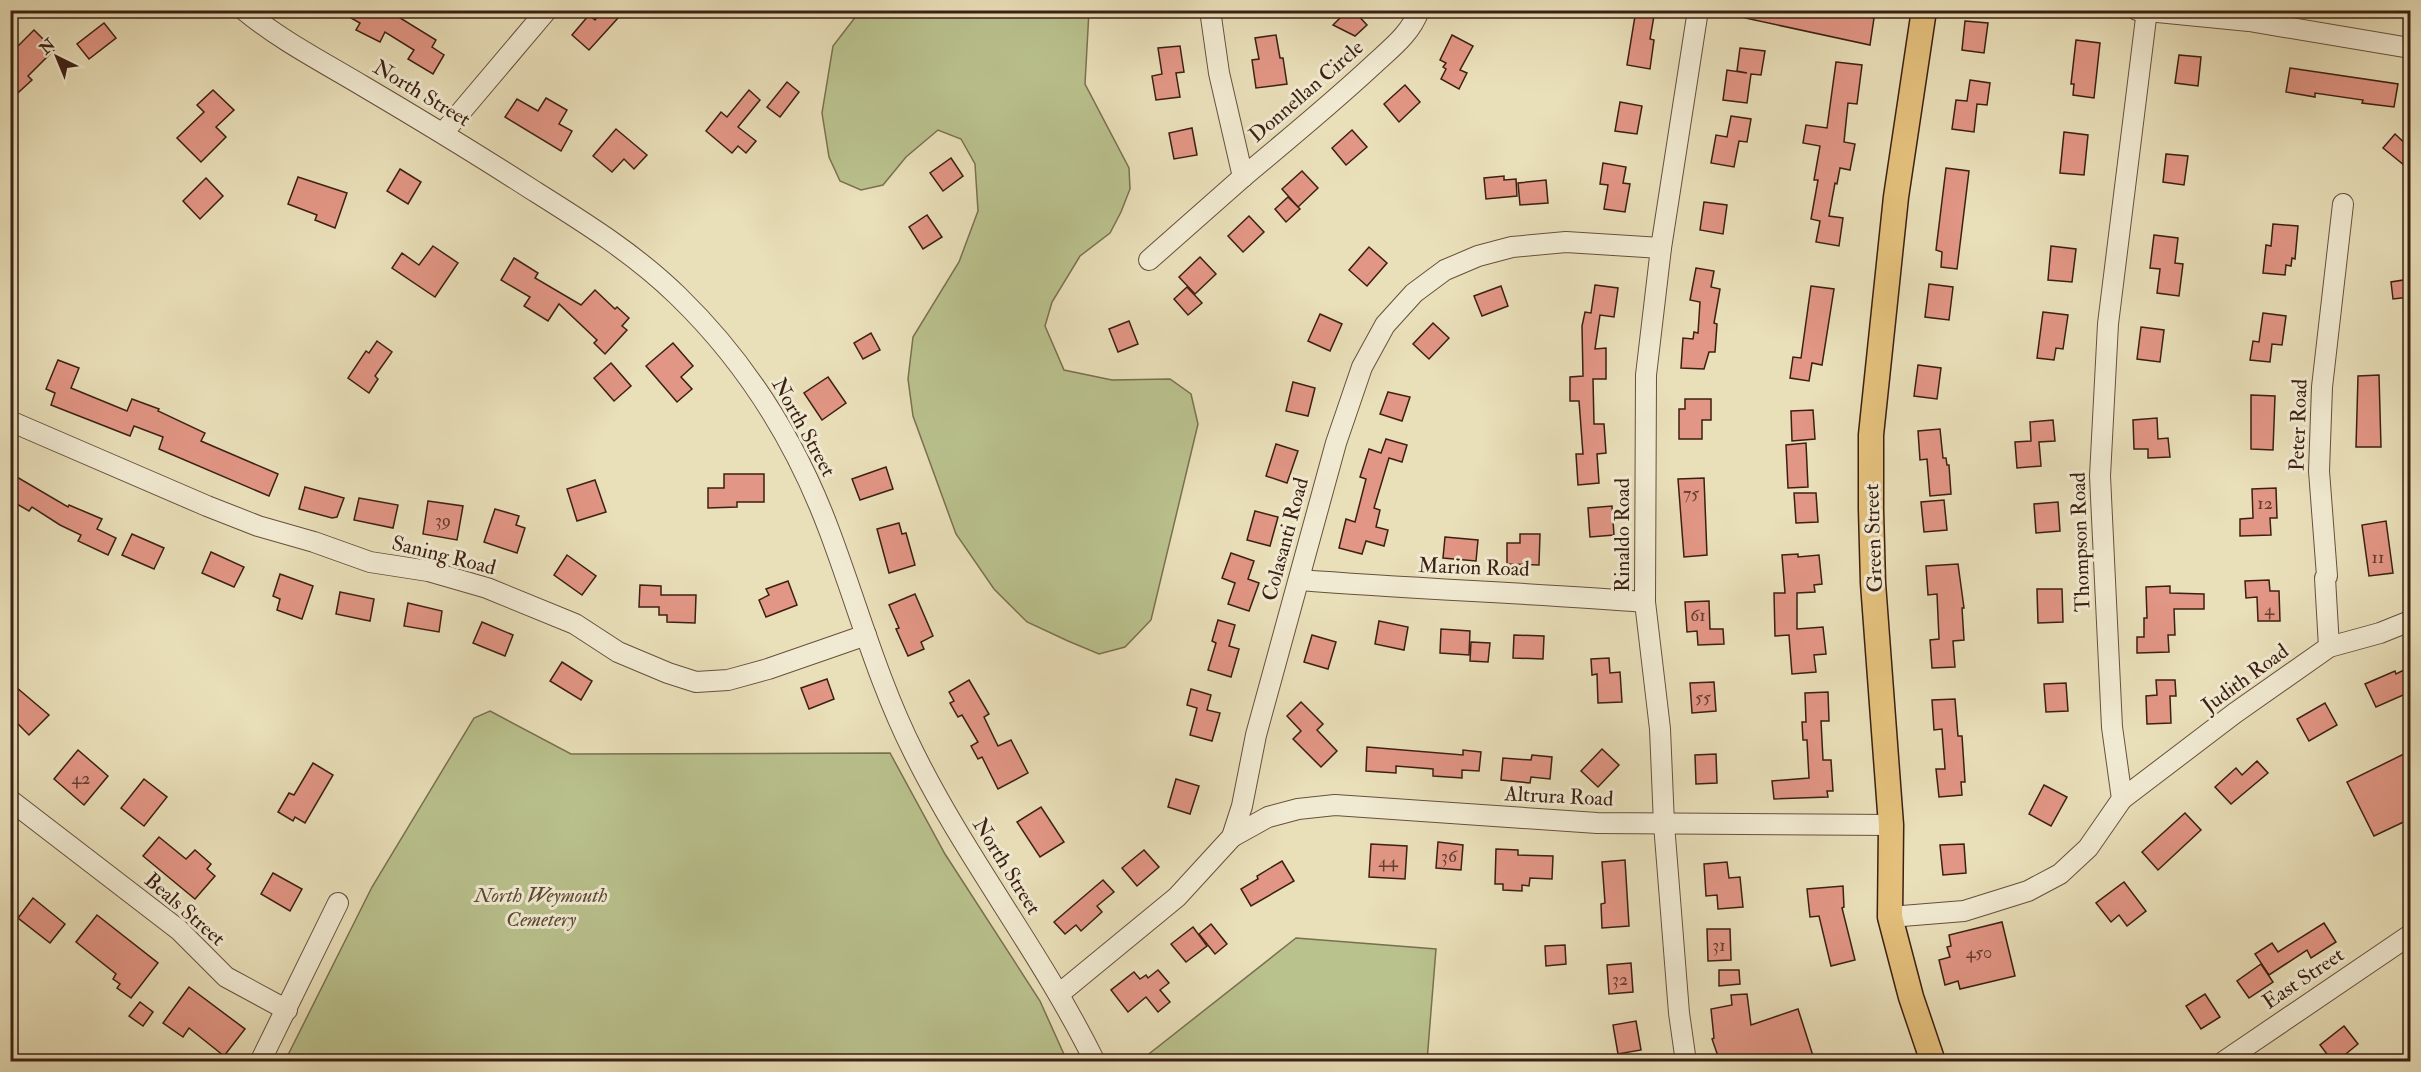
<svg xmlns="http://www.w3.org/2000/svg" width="2421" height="1072" viewBox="0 0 2421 1072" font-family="'IM FELL Double Pica',serif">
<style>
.green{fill:#b9c18d;stroke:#7a7050;stroke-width:1.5}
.building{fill:#e29685;stroke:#3c2013;stroke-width:1.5}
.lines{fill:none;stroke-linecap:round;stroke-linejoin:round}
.minor-casing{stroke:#67503c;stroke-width:22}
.major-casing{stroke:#3c2013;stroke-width:27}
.minor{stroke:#f1ead2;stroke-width:20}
.major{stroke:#e4c07c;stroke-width:24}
.labels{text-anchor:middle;stroke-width:6;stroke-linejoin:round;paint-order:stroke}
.number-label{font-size:18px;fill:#663e30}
.street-label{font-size:21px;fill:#3c2013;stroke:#f1ead2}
.park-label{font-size:21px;font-style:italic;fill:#5b4832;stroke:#f1ead2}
</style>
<rect width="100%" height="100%" fill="#e9dfb9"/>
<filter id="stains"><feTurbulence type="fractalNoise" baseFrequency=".00333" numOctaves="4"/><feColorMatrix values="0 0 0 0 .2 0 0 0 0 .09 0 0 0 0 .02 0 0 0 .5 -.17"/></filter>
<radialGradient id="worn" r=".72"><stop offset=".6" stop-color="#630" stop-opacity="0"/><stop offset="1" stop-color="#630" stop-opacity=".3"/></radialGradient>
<g class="green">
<path d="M860,11H1089L1085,84L1129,168L1130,189L1121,212L1110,233L1080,256L1052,302L1045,326L1064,370L1112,380L1170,379L1191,394L1198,424L1151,620L1125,647L1099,654L1068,641L1027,622L994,589L956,534L913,416L908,379L913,337L959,262L978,211L975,164L961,139L938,130L906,157L883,185L861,190L840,181L829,157L822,113L833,46Z"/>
<path d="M490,711L571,754L890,753L945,854L1040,1001L1067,1061H285L372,887L474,718Z"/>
<path d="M1296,938L1436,949L1427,1061H1140Z"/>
</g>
<g class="building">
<path d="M337,10L389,11L436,40L432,47L444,55L433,74L408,59L414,50L385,32L380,42L356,30L360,23Z"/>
<path d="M603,10H609L618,18L589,50L572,35L589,15L595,20Z"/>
<path d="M1348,10H1353L1367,25L1355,36L1333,25Z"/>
<path d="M1636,10H1655L1650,39L1654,40L1650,69L1627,65Z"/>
<path d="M1745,10H1865L1864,16L1874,18L1870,45L1745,18Z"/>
<path d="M1965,21L1988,23L1984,53L1962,50Z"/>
<path d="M104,23L116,38L89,59L77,44Z"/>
<path d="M34,30L54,50L28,76L32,80L10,100V54Z"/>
<path d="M1276,35L1280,58H1283L1287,84L1256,88L1252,60L1259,59L1255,38Z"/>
<path d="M1452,35L1473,46L1460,70L1467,73L1459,89L1441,79L1446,69L1443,67L1446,63L1440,60Z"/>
<path d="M2076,40L2100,43L2094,98L2073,95L2074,84H2071Z"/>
<path d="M1180,46L1184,72L1176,73L1180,97L1156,100L1152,76L1162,74L1158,48Z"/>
<path d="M1740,48L1765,51L1761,75L1751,74L1747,103L1723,100L1727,70L1747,73L1737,71Z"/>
<path d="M2179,55L2201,57L2198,86L2175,83Z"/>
<path d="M1836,62L1862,65L1857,104L1848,103L1844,142L1855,144L1850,170L1840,168L1837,184L1835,183L1829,216L1843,218L1839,246L1816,242L1820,221L1811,219L1818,180H1814L1820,146L1803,143L1806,125L1827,128Z"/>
<path d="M2290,68L2398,84L2394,107L2362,103L2363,100L2315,93V97L2286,92Z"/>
<path d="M1970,80L1990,83L1987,105L1977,104L1974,132L1952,129L1956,100L1967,101Z"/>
<path d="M787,82L799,92L780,117L767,107Z"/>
<path d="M1405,85L1420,102L1399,122L1384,104Z"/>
<path d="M213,90L234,110L216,127L226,137L201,162L177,138L204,112L197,105Z"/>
<path d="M749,90L760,100L738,127L756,141L746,153L738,146L732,153L706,131L721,112L727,117Z"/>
<path d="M546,98L567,110L559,124L572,131L561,151L505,117L517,99L538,111Z"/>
<path d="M1620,102L1642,106L1637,134L1615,131Z"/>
<path d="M1731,116L1751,119L1747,142L1739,141L1734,167L1711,163L1716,135L1727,137Z"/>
<path d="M1192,128L1197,155L1174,159L1169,133Z"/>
<path d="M616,129L647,155L634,169L624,159L612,172L593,156Z"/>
<path d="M1352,130L1367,147L1346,165L1332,148Z"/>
<path d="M2064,132L2088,135L2084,175L2060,173Z"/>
<path d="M2395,134L2410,148V170L2383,148Z"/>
<path d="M2166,154L2188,156L2184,185L2163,182Z"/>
<path d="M951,158L963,176L943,191L930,173Z"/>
<path d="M1603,163L1626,167L1623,183L1630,184L1625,212L1604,209L1608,185L1600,184Z"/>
<path d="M1946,168L1969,171L1957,269L1941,267L1942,252L1936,250Z"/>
<path d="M400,169L421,182L408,204L387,191Z"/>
<path d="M1302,171L1318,188L1298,207L1282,189Z"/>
<path d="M1504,176V180L1516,179L1517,196L1486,199L1484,178Z"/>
<path d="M298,177L347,193L335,228L315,220L317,215L288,204Z"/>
<path d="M206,178L223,196L200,219L183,201Z"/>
<path d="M1546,180L1548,203L1520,205L1518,183Z"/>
<path d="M1288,197L1300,209L1286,222L1275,209Z"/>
<path d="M1704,202L1727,205L1723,234L1700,230Z"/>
<path d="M927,215L942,237L923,249L909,227Z"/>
<path d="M1249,216L1264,232L1243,252L1228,236Z"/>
<path d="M2273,224L2298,226L2295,259L2292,258L2291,266L2286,265L2285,275L2263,273L2266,245L2271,246Z"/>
<path d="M2154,235L2178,238L2175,263L2183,264L2179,296L2157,293L2160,269L2150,268Z"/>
<path d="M433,246L458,263L435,297L392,268L402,253L419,265Z"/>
<path d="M2051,246L2076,249L2072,282L2048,280Z"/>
<path d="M1369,247L1387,263L1367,286L1349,270Z"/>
<path d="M1200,257L1216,274L1195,294L1179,277Z"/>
<path d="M514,258L538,273L535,278L581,305L595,290L615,309L617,307L629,318L622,326L627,330L605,354L594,343L597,340L559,304L548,321L524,306L530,297L501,280Z"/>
<path d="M1696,268L1714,271L1711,287L1720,289L1714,323L1717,324L1715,352H1709L1704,369L1681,368L1683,338L1693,339L1694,332L1698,333L1700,302L1690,300Z"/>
<path d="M2410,279V297L2393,299L2391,282Z"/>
<path d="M1929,284L1953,287L1949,320L1925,317Z"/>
<path d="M1595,285L1618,288L1614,317L1600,315L1595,349L1606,348V379H1593L1594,424H1604L1606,453L1597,454L1599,483L1578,485L1576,454H1583L1579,401H1570V377L1583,376L1582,326L1585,312L1591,313Z"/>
<path d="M1501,286L1508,306L1482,316L1474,296Z"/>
<path d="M1811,286L1834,289L1822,365L1812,363L1809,381L1790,378L1793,357L1801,358Z"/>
<path d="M1187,287L1202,303L1188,315L1174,299Z"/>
<path d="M2043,312L2068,315L2063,349L2056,348L2054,360L2037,358Z"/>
<path d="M2263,313L2286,316L2282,345L2272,344L2270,362L2250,360L2253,341L2259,342Z"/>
<path d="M1320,314L1342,324L1330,351L1308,341Z"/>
<path d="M1129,321L1138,344L1118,352L1109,329Z"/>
<path d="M1433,323L1449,338L1429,359L1413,344Z"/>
<path d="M2141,327L2164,330L2160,362L2137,359Z"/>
<path d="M871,333L880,350L863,359L854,343Z"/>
<path d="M377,341L392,352L375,376L378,379L369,393L348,378L366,351L369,353Z"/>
<path d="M673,343L693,366L681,377L692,389L677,402L646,366Z"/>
<path d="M58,360L79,368L71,388L127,411L132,399L159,409L158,411L205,433L201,441L278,474L269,496L159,449L163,437L134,426L130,436L51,405L55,393L46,389Z"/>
<path d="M611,363L631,386L614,401L594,378Z"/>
<path d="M1918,365L1941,368L1937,399L1914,396Z"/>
<path d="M2379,375L2381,447H2356L2358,376Z"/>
<path d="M828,377L846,403L822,420L804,393Z"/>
<path d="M1293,382L1315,388L1308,416L1286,411Z"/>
<path d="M1388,392L1410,397L1402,421L1380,414Z"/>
<path d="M2251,395L2275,396L2273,450L2251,449Z"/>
<path d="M1685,399H1711V420H1702V439H1679V409H1685Z"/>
<path d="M1813,410L1815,439L1792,441L1791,411Z"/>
<path d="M2157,418L2158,439L2168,438L2170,457L2148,458V449H2134L2133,420Z"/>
<path d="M2053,420L2055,441L2039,442L2041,466L2017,468L2015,442L2031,441L2030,422Z"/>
<path d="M1940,429L1943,458H1946L1947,465H1949L1951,494L1930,496L1927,459L1920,460L1918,431Z"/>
<path d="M1386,439L1407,445L1402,462L1389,458L1374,508L1380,510L1376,527L1388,530L1384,546L1366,541L1362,554L1339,548L1346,519L1355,522L1366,479L1360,477L1369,449L1381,453Z"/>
<path d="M1806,443L1808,487L1788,488L1786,445Z"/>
<path d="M1276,444L1298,451L1287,483L1266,476Z"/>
<path d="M886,467L893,489L860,500L852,479Z"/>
<path d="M10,473L68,507L69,505L102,519L97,529L116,538L108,555L78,541L81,535L60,525L32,507L29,511L10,500Z"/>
<path d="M724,474H764V502H737V507L708,508V488H724Z"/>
<path d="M1704,478L1707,555L1684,557L1678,479Z"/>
<path d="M595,480L606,512L577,521L567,489Z"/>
<path d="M305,487L344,498L337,517L332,518L299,509Z"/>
<path d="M2276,488L2277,518H2270L2271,535L2240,536V519L2253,518L2252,489Z"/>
<path d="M1794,493H1816L1818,522L1796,523Z"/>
<path d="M359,498L398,505L393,528L354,520Z"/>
<path d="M1944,500L1947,530L1924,532L1921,502Z"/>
<path d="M428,501L463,506L457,540L423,534Z"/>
<path d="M2058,502L2060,531L2036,533L2034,504Z"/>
<path d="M1612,506L1614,535L1590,537L1588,508Z"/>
<path d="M495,509L519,516L516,525L525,528L517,553L484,542Z"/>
<path d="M1255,511L1278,517L1270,546L1247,540Z"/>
<path d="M2386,521L2393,573L2369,576L2362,525Z"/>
<path d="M899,523L902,534L906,533L915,565L889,573L877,529Z"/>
<path d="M132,534L164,548L154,569L122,555Z"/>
<path d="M1520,534H1540L1539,565L1507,564V543H1520Z"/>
<path d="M1445,537L1478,540L1476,561L1443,558Z"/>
<path d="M211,552L244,567L234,587L202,573Z"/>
<path d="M1231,553L1254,561L1248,579L1259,583L1249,611L1228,604L1235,583L1222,578Z"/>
<path d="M1798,554V557L1819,555L1822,584L1814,585L1815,592L1797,593V629L1823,627L1826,654L1814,655L1816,672L1792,674L1789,635L1775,636L1774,593H1785L1782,555Z"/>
<path d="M567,555L596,576L582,595L554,575Z"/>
<path d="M1958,564L1964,608H1962L1964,640L1953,641L1955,667L1932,668L1930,640L1939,639L1937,594L1928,595L1926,566Z"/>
<path d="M280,574L313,586L302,619L277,610L280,599L273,596Z"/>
<path d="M2269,580L2270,591H2279L2280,621H2258L2257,597L2246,598L2245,581Z"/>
<path d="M788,581L797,605L766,617L759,600L769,595L766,589Z"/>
<path d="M640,585L661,586V595H696L695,623L667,622V615H659V607H639Z"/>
<path d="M2170,586V593L2204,594V609H2174L2175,635H2168L2169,652L2137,653V637H2144V618H2147L2146,587Z"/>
<path d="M2037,589H2062L2063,622L2038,623Z"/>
<path d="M340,592L374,599L370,621L336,614Z"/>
<path d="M915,594L933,636L921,642L924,649L908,656L896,629L899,628L889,605Z"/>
<path d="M1709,601L1710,629H1723L1724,644L1698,645L1697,631L1687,632L1685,602Z"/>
<path d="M408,603L442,611L439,632L404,626Z"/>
<path d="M1218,620L1235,625L1229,646L1239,649L1231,677L1208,670L1216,643L1212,641Z"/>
<path d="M1379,621L1408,627L1404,650L1375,644Z"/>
<path d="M482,622L513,635L505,656L473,643Z"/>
<path d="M1441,629L1470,631L1469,655L1440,653Z"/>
<path d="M1312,635L1336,642L1328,669L1304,662Z"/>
<path d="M1514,635L1544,636L1543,659L1513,658Z"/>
<path d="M1471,642L1490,643L1488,662L1470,661Z"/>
<path d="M1609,658L1610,673L1620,672L1622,702L1598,703L1597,674L1592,675L1591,659Z"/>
<path d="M562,662L592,681L581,700L550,681Z"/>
<path d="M2410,667V692L2376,707L2365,684L2395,671L2396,674Z"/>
<path d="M827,679L834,699L809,709L801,688Z"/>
<path d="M969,680L989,714L984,717L998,746L1011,740L1028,773L998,789L982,757L978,759L971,746L978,742L962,715L958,717L950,703L954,701L949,692Z"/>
<path d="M2156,680H2175L2176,696H2170L2171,723L2147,724L2146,696L2157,695Z"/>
<path d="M10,682L49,715L29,735L10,716Z"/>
<path d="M1714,682L1716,711L1692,713L1690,683Z"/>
<path d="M2066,683L2068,711L2046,712L2044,684Z"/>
<path d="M1191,689L1211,695L1207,710L1220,713L1212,741L1190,735L1197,708L1187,705Z"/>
<path d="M1828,692L1829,721H1821L1823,760H1831L1833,791H1827L1828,797L1774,799L1772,781L1809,778L1807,740H1803L1802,722H1806L1805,693Z"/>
<path d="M1955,699L1958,736H1962L1965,782H1961L1962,795L1939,797L1936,769H1945L1942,729L1934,730L1932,700Z"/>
<path d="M1301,702L1323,724L1317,730L1337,751L1321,767L1293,739L1301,731L1287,716Z"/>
<path d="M2325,703L2337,725L2309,741L2297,719Z"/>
<path d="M1367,747L1463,755V750L1481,752L1479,771L1462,770V778L1433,776V769L1396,766V773L1366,771Z"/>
<path d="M1602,749L1619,765L1598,787L1581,771Z"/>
<path d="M78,750L108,776L84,805L54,779Z"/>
<path d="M2410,751V819L2374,836L2347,782Z"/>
<path d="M1716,754L1717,783L1696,784L1695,755Z"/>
<path d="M1532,755L1552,757L1550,779L1531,777L1530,783L1501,780L1503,758L1531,760Z"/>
<path d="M2257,761L2268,773L2231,804L2215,787L2236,768L2242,775Z"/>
<path d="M313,763L333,775L305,823L295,817L293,821L278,812L289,793L294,795Z"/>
<path d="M144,779L167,797L144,826L121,808Z"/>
<path d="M1176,779L1199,786L1190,814L1168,807Z"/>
<path d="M2044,785L2067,797L2051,826L2029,814Z"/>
<path d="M1041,807L1064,842L1040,857L1017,822Z"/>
<path d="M2185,813L2201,830L2158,870L2142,852Z"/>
<path d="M159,837L186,859L195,850L211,864L207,869L215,876L195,899L143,856Z"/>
<path d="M1438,842L1463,845L1461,870L1436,868Z"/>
<path d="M1371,844L1407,846L1405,879L1369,877Z"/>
<path d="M1964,844L1966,873L1943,875L1940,845Z"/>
<path d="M1496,849L1518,850V855L1553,856L1552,879L1530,878L1529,886L1522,885V891L1503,890V884H1495Z"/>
<path d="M1144,850L1159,867L1137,886L1122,868Z"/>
<path d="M1625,860L1629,926L1602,928L1601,904L1605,903L1602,862Z"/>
<path d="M1282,861L1294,881L1251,906L1241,889L1258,879L1257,876Z"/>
<path d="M1727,862L1729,878L1740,877L1743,907L1718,909L1717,895L1706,896L1704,864Z"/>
<path d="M273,873L302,889L290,911L261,894Z"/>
<path d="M1103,880L1114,892L1097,906L1102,912L1081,931L1076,925L1065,934L1054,922Z"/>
<path d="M2124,882L2146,911L2127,926L2119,915L2111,922L2096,903Z"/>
<path d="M1843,886L1844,907L1842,908L1855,960L1831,966L1819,916L1810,917L1807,889Z"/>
<path d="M33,898L65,924L50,943L18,918Z"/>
<path d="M97,915L158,963L131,998L117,988L120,984L113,979L116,974L76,942Z"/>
<path d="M2002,922L2015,976L1960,989L1958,981L1945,985L1939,960L1950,957L1947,947L1951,946L1949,935Z"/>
<path d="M2324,923L2336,942L2311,958L2307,950L2269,975L2255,954L2272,943L2278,952Z"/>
<path d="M1211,924L1227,944L1215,954L1199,934Z"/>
<path d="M1193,927L1207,946L1186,962L1171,944Z"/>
<path d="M1707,929H1730L1731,960L1708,961Z"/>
<path d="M1565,945L1566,964L1546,966L1545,946Z"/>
<path d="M1631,963L1633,992L1609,994L1607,965Z"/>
<path d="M2261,964L2273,982L2249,998L2237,981Z"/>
<path d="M1158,970L1169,983L1160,990L1170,1002L1158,1012L1146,997L1128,1012L1111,990L1134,972L1140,979L1146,975L1148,978Z"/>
<path d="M1719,970H1739L1740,984L1719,986Z"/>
<path d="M189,987L245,1029L224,1056L189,1028L183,1037L163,1023Z"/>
<path d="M1747,994L1751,1025L1798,1009L1815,1062H1720L1712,1039L1714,1038L1711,1009L1732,1005L1731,995Z"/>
<path d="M2205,994L2220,1017L2201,1029L2186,1006Z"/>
<path d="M140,1002L153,1012L143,1026L129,1016Z"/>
<path d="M1636,1021L1641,1050L1618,1054L1613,1025Z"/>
<path d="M2344,1026L2358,1044L2336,1062H2333L2320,1045Z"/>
</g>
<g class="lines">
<g class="minor-casing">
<g id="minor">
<path d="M244,10C280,40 323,62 363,86C419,119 475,153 531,189C582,221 634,253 678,296C745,361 796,442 829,530C857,604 878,682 914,753C967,860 1042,954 1095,1062"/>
<path d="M1210,10L1219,73L1243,177C1286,141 1330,105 1372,66C1389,50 1411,34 1419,10"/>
<path d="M2137,10L2249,21L2410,48"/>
<path d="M443,133L547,10"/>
<path d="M1149,260L1243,177"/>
<path d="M10,421L207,506L258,526L314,542L370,562L428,571L487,588L575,624L618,652L668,673L696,682L728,680L768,669L866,635"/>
<path d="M1300,580C1415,589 1530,593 1645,602"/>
<path d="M2329,647L2325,578L2327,576L2319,471L2322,387L2343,204"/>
<path d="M2122,799L2235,713L2329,647L2380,633L2410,621"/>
<path d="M10,800L179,930L226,977L287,1010"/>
<path d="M1232,837L1268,817L1298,809L1335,805L1597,823L1891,825"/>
<path d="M1890,917L1964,911L2028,891L2060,874L2088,848L2122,799L2112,727L2100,476L2108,324L2147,10"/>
<path d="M1059,994L1177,897L1232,837L1242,806L1256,735L1336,443L1362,367L1385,325L1414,293L1445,270L1478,256L1512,247L1566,242L1661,248"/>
<path d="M260,1062L338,903"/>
<path d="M1686,1062L1679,1013L1664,824L1660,729L1645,602L1646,375L1661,248L1698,10"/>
<path d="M2223,1062L2410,935"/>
</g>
</g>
<g class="major-casing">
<path id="major" d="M1924,10L1896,197L1871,435V509L1873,583L1891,825L1890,917L1911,997L1933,1062"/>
</g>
<use href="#minor" class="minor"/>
<use href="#major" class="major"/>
</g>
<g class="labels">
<g class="number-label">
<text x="1691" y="499">75</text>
<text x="2265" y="509">12</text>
<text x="443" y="526">39</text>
<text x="2378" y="563">11</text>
<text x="2269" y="615">4</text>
<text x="1698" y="621">61</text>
<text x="1703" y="703">55</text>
<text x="81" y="784">42</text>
<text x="1449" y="862">36</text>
<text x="1388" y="867">44</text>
<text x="1719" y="951">31</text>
<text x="1979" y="958">450</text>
<text x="1620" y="985">32</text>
</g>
<g class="street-label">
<text transform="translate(1306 91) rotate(-41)" y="7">Donnellan Circle</text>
<text transform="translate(422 93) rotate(31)" y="7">North Street</text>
<text transform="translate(2298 425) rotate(-88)" y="7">Peter Road</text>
<text transform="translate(804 427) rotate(61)" y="7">North Street</text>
<text transform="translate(1622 535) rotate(-90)" y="7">Rinaldo Road</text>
<text transform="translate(1873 538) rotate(-92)" y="7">Green Street</text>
<text transform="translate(1285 539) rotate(-75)" y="7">Colasanti Road</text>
<text transform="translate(2080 542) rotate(-92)" y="7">Thompson Road</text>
<text transform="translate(444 555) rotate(14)" y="7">Saning Road</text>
<text transform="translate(1474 567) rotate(2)" y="7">Marion Road</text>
<text transform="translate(2245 678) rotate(-36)" y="7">Judith Road</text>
<text transform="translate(1559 796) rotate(3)" y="7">Altrura Road</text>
<text transform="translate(1007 866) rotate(58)" y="7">North Street</text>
<text transform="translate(185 909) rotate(41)" y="7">Beals Street</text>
<text transform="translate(2303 978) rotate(-34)" y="7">East Street</text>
</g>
<g class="park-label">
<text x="541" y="902">North Weymouth<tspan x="541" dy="24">Cemetery</tspan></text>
</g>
</g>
<rect width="2421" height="1072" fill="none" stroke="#e9dfb9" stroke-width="36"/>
<rect x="12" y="12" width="2397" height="1048" fill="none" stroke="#3c2013" stroke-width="3"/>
<rect x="18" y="18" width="2385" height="1036" fill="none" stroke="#3c2013" stroke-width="1.5"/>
<g transform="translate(57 57) rotate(317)" stroke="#f1ead2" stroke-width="4.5" paint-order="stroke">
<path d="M0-4.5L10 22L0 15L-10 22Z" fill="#3c2013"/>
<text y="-9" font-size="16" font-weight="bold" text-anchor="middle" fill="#3c2013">N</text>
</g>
<rect width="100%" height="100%" filter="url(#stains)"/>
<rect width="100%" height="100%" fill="url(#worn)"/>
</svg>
